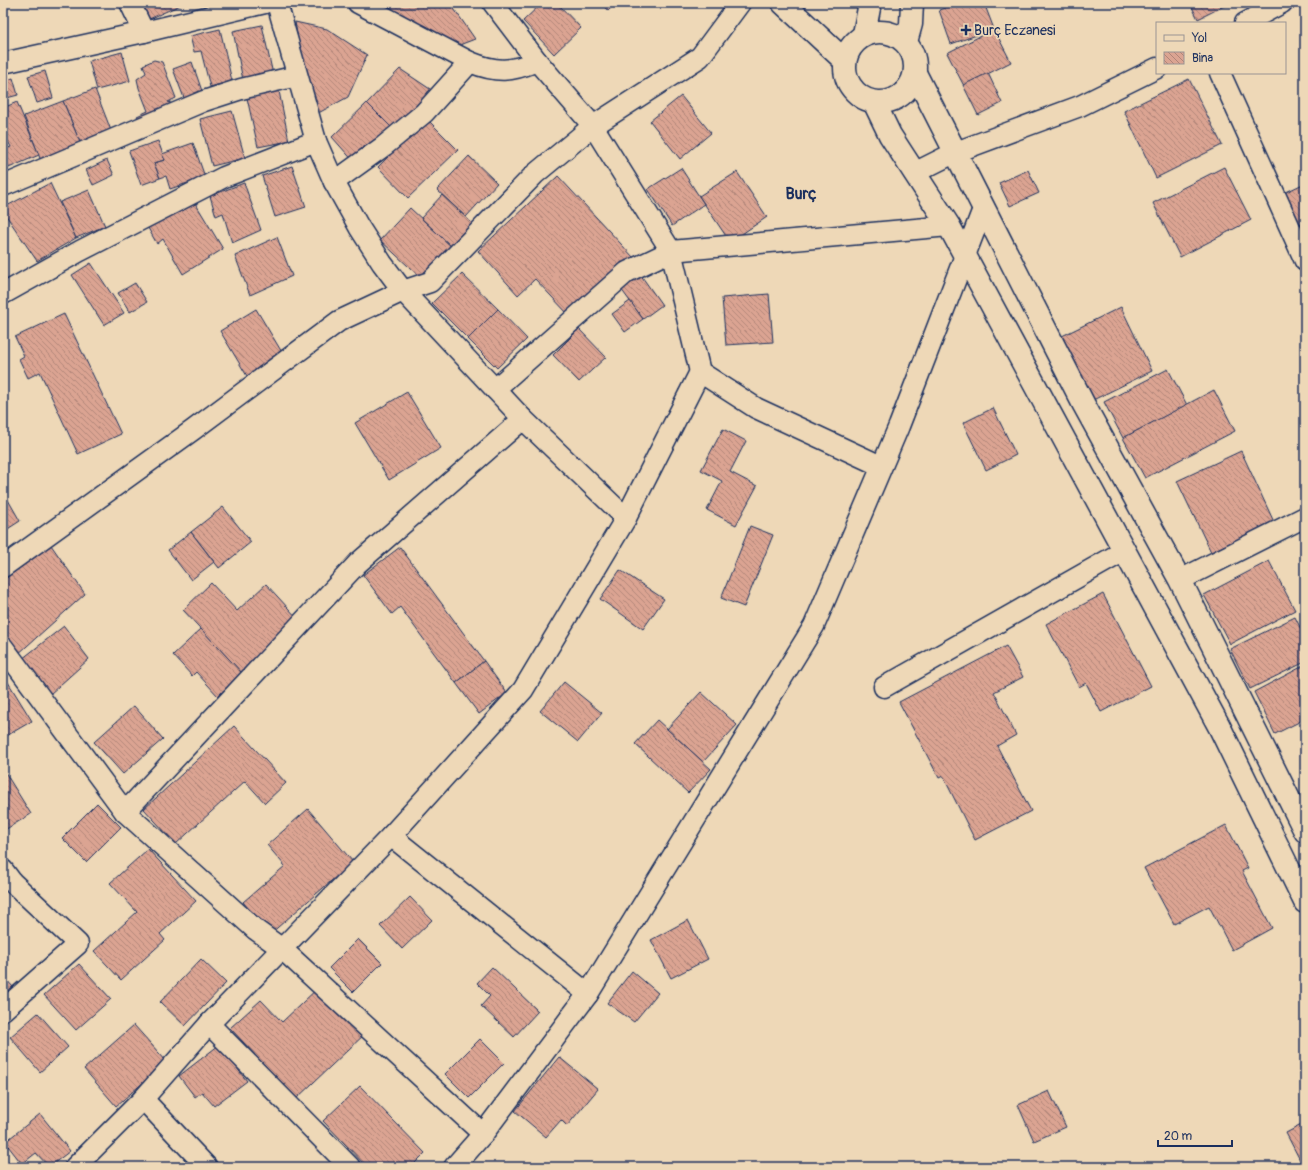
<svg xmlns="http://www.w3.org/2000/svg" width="1308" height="1170" viewBox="0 0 1308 1170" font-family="Pangolin,sans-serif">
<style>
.building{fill:url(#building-back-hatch);stroke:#1b2f5e}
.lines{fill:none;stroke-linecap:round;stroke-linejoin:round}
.minor-casing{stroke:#1b2f5e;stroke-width:23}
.tertiary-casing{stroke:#1b2f5e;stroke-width:25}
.secondary-casing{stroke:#1b2f5e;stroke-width:25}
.minor{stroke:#eed8b7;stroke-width:20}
.tertiary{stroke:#eed8b7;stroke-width:22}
.secondary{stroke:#eed8b7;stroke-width:22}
.poi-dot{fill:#1b2f5e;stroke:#eed8b7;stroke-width:1.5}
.labels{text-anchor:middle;stroke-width:3.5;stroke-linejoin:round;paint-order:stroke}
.poi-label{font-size:14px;fill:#1b2f5e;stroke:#eed8b7;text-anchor:start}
.quarter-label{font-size:16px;font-weight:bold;fill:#1b2f5e;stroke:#eed8b7}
</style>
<defs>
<pattern id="building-back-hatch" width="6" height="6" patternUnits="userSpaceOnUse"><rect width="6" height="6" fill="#dba492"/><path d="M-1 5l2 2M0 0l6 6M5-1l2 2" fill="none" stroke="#b1867a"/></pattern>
</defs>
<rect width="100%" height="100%" fill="#eed8b7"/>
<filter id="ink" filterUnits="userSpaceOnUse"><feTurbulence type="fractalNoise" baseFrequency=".025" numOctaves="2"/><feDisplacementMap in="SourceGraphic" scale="8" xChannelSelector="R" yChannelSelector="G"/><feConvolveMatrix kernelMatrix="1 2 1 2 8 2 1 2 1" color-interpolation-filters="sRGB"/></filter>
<g filter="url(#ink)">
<g class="building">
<path d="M139,3H185L147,20Z"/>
<path d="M370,3H450L475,39L454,47Z"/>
<path d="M542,3H557L581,28L554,54L523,21Z"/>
<path d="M601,3H616L608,11Z"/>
<path d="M959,3H984L994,29L951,44L939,10Z"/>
<path d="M1190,3H1230L1198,19Z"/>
<path d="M295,22L327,29L367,55L348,97L311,117Z"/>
<path d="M262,25L274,79L244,85L233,31Z"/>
<path d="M220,29L232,81L210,87L201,51L194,52L190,36Z"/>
<path d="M994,29L1011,62L964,86L947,53Z"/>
<path d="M122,52L130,81L97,90L89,61Z"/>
<path d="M154,60L162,62L176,98L168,102L173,104L140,122L137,116L148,111L139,88L137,79L146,73L143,65Z"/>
<path d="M192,62L202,91L184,98L173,69Z"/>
<path d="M400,69L433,91L395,131L367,103Z"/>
<path d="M45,71L53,98L37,103L28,76Z"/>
<path d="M988,73L1002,103L978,115L963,85Z"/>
<path d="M13,78L18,95L3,99V81Z"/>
<path d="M1189,79L1222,145L1156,178L1124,111Z"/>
<path d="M95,89L112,133L81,145L63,101Z"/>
<path d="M279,91L289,141L258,147L247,98Z"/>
<path d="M681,96L711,133L680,159L650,121Z"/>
<path d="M63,101L81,145L41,161L24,116Z"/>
<path d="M17,102L39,155L4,170L3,150L11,147L3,132V108Z"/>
<path d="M367,103L395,131L355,163L332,137Z"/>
<path d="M232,111L245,158L212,166L200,119Z"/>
<path d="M426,118L458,150L408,198L378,167Z"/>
<path d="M158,141L165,160L154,163L160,178L141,185L129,151Z"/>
<path d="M193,143L205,177L170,189L166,176L160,178L154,163L165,160L162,154Z"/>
<path d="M469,156L497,183L466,217L437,190Z"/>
<path d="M107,160L114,175L93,185L86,170Z"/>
<path d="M292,166L306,207L275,217L262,176Z"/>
<path d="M1224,167L1251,220L1180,257L1153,203Z"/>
<path d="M681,168L704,204L672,226L648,189Z"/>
<path d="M1028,170L1039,193L1010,206L999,183Z"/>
<path d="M737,172L767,217L730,242L699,196Z"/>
<path d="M558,176L634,258L568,314L535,279L518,295L478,251Z"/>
<path d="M50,183L76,238L37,261L3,211V208Z"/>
<path d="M244,183L261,230L232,243L223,213L216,216L210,196Z"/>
<path d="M1305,183V237L1284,193Z"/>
<path d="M89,190L105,226L76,238L60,202Z"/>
<path d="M442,195L474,225L453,248L421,218Z"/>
<path d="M194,201L223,249L183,274L163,239L157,244L148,228Z"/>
<path d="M410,208L453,248L423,280L380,240Z"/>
<path d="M277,237L292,276L250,295L235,256Z"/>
<path d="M91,263L124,313L104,325L72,275Z"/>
<path d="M462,274L498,309L468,339L432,303Z"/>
<path d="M640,274L662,305L643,319L621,289Z"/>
<path d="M135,283L147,302L130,312L118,293Z"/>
<path d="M769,294L773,342L726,345L722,298Z"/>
<path d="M630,301L643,319L625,332L612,314Z"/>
<path d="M1121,307L1152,371L1093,400L1062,336Z"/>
<path d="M256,309L283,354L247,376L220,331Z"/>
<path d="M498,309L527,339L497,368L468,339Z"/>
<path d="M64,314L121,434L78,454L40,372L28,378L19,359L24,356L15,337Z"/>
<path d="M579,329L606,357L579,382L553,355Z"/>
<path d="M1168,369L1187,405L1123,438L1104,402Z"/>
<path d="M1214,390L1235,431L1145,478L1123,438Z"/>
<path d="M407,392L441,448L389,480L355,423Z"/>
<path d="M993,408L1016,455L986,470L963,423Z"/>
<path d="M723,429L746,441L730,472L757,486L736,525L707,510L722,481L701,470Z"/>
<path d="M1241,451L1274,522L1211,552L1177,481Z"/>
<path d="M3,491L20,521L3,532Z"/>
<path d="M223,507L251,542L219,568L191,532Z"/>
<path d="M750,526L773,535L744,607L721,598Z"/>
<path d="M191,532L214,562L191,580L168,550Z"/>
<path d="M51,545L85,594L17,655L3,635V580Z"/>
<path d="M400,547L484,661L456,683L400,607L392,614L363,575Z"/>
<path d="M1269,561L1295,610L1230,644L1204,595Z"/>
<path d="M620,570L664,599L643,629L600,599Z"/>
<path d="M211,583L237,611L266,584L299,620L242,673L183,610Z"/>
<path d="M1103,594L1151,686L1101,712L1086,683L1079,687L1046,624Z"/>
<path d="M1295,617L1305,637V662L1250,689L1230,649Z"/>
<path d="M64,626L89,659L50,694L22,659Z"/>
<path d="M201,629L242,673L218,696L196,672L192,676L173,655Z"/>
<path d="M1006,646L1023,677L994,692L1016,735L997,746L1031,811L975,840L943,776L939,778L899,702Z"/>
<path d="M484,661L507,693L479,714L456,683Z"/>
<path d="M1305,665V719L1275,734L1254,692Z"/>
<path d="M3,674L32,721L3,738Z"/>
<path d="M564,682L602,713L578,742L540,711Z"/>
<path d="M701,692L737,725L703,762L667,729Z"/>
<path d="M134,706L163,739L123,774L94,742Z"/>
<path d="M657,720L711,769L688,793L635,744Z"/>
<path d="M234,726L286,783L265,803L245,781L176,844L144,809Z"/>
<path d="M3,769L31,814L3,831Z"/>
<path d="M97,803L121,827L86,862L62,838Z"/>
<path d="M308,809L353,862L270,934L243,902L285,866L267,845Z"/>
<path d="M1226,825L1248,868L1242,871L1272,928L1232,950L1209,906L1174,924L1144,868Z"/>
<path d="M148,849L196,901L160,934L165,940L121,980L94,951L137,912L110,883Z"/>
<path d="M410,897L432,920L402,949L380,926Z"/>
<path d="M688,920L708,959L671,978L651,940Z"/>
<path d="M358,939L382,963L353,992L329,968Z"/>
<path d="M201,959L226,983L185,1026L160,1002Z"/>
<path d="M79,964L111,999L76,1030L44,995Z"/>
<path d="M492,967L538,1011L514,1037L481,1006L490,996L477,983Z"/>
<path d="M632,971L658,993L634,1022L607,1003Z"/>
<path d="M3,976L14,988L3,997Z"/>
<path d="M321,985L366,1033L296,1099L230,1028L261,1000L282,1022Z"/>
<path d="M38,1013L68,1047L40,1072L10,1037Z"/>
<path d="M134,1025L167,1062L116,1106L84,1069Z"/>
<path d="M480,1039L504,1063L469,1098L445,1074Z"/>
<path d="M219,1045L247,1081L214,1106L202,1092L195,1097L179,1076Z"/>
<path d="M559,1057L598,1089L567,1126L561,1120L546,1137L515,1111Z"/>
<path d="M360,1086L425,1153L411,1167H367L323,1121Z"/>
<path d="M1049,1091L1066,1127L1034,1141L1018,1105Z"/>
<path d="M40,1114L70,1151L49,1167L36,1153L22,1164L5,1142Z"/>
<path d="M1305,1123V1160L1301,1162L1286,1133Z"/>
</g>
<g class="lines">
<g class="minor-casing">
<g id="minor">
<path d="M130,3L144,32"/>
<path d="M277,3L316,141L334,182L359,227L382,263L403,291L523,419L626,518"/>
<path d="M358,3L470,62C497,73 511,72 537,61"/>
<path d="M493,3L537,61L593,126L671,251L700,372L756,408L881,466"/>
<path d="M1245,23L1282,3"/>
<path d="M3,63L144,32L265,3"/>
<path d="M1220,73L1305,261"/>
<path d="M914,173L956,152L1080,106L1157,68"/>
<path d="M334,182L384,146L424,113L470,62"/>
<path d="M3,186L204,101L241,89L297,76"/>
<path d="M3,294L80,251L224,177L316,141"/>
<path d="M495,389L627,272L671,251L949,226"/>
<path d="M3,567L193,430L339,321L403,291L430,282L535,174L593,126L700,57L740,3"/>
<path d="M1180,580L1305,517"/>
<path d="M3,647L125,812L256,930L281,948L483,1134"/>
<path d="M884,687L1124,551"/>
<path d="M125,812L358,563L523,419"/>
<path d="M391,836L588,994"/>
<path d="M3,870L12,882L78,944L3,1010"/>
<path d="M209,1024L350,1167"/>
<path d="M143,1099L207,1167"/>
<path d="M75,1167L143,1099L209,1024L391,836L523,690L626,518L700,372"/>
<path d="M454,1167L483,1134L588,994L814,626L899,426L983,209"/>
</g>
</g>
<g class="tertiary-casing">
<g id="tertiary">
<path d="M864,34L870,3"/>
<path d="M906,42L911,24L912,3"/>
</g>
</g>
<g class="secondary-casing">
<g id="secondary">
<path d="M783,3L845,61"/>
<circle cx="880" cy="67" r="35"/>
<path d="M915,73L1084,405L1180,580L1305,831"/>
<path d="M874,102L890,135L949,226L1219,726L1305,902"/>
</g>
</g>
<use href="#minor" class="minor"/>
<use href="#tertiary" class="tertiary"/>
<use href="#secondary" class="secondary"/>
</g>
</g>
<path class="poi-dot" d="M964 24h4v4h4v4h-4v4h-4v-4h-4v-4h4z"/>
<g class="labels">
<g class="poi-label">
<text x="974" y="35">Burç Eczanesi</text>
</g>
<g class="quarter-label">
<text x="801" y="199">Burç</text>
</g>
</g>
<rect width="1308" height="1170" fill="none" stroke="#eed8b7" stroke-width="16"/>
<rect x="8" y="8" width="1292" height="1154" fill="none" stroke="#1b2f5e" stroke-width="1.5" filter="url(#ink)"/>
<rect x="1156" y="22" width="130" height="52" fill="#eed8b7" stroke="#9a9493"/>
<rect x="1164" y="35" width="20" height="6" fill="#eed8b7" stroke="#9a9493"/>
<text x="1192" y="42" font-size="12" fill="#1b2f5e">Yol</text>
<rect x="1164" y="52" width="20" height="12" fill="url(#building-back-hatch)" stroke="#9a9493"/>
<text x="1192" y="62" font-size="12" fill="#1b2f5e">Bina</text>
<path d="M1158 1140v6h74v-6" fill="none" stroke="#1b2f5e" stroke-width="2"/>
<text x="1164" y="1140" font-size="12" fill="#1b2f5e" stroke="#eed8b7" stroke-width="3" paint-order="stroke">20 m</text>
</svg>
